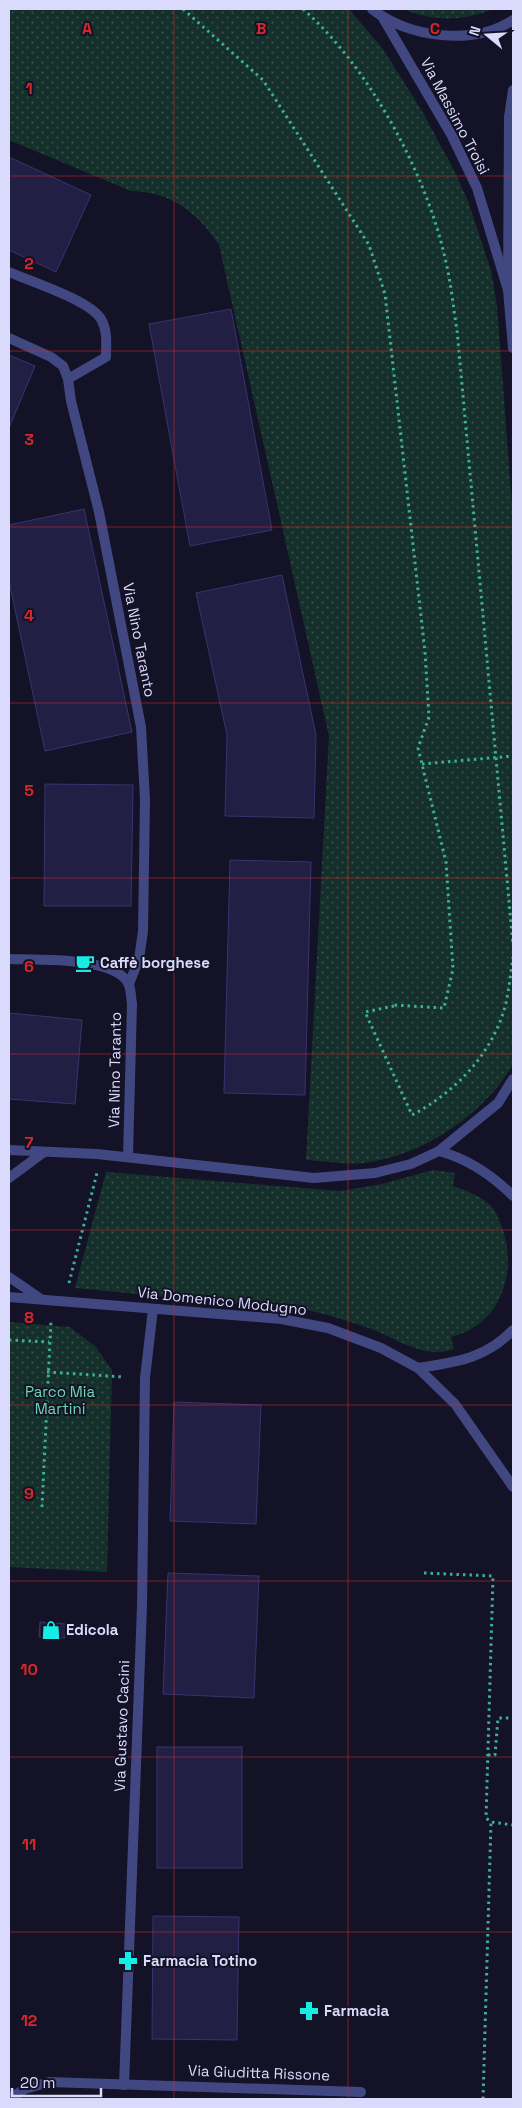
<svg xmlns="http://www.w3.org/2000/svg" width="522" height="2108" viewBox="0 0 522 2108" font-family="'Space Grotesk',sans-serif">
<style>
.grass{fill:url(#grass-dots)}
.building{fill:#221f45;stroke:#38346f}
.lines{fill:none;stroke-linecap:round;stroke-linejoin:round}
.path{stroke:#3baf99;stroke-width:3;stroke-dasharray:2.5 4;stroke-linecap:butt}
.street{stroke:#414781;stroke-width:10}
.path-bridge{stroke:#3baf99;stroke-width:3;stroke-dasharray:2.5 4;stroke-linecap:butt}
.grid{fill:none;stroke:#d62828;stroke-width:1;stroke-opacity:0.55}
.labels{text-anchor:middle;stroke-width:4;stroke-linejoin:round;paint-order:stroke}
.street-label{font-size:15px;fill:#dadbfc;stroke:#131226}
.poi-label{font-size:15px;font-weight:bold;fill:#dadbfc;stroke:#131226;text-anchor:start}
.park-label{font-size:15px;fill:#6cd6ae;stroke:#131226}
.grid-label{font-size:16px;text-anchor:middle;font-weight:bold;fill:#d62828;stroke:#131226;stroke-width:4;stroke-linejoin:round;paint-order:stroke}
</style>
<defs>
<pattern id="grass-dots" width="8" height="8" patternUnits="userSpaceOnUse" patternTransform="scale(1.25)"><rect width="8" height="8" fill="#15302b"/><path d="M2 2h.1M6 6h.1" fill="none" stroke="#364d4b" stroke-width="1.8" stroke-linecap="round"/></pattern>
</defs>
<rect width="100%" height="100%" fill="#131226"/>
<g class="grass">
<path d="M9,9H349L383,49L422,111L454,170L468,201L491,270L497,306L513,519V1065C482,1116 424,1155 364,1163C346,1165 325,1161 306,1160L329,736L219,245C197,212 171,192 131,191L9,140Z"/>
<path d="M404,9H493C466,21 431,22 404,9Z"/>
<path d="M433,1170L455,1173L453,1186C467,1191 482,1196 493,1208C522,1255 509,1323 451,1337L454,1349C424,1359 401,1341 374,1330C352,1322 330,1315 307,1310L75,1288L106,1172L340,1191L382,1184Z"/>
<path d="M9,1322L70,1327L96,1347L112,1370L107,1572L9,1567Z"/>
</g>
<g class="building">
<path d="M9,157L91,195L56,272L9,250Z"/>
<path d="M231,309L272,530L190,546L149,324Z"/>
<path d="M9,355L35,366L9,428Z"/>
<path d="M84,509L132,732L45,751L9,581V525Z"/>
<path d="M282,575L316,735L314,818L225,816L227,735L196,593Z"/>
<path d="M45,784L133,785L131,906H44Z"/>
<path d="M230,860L311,862L305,1095L224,1093Z"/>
<path d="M9,1013L82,1020L75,1104L9,1099Z"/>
<path d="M174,1402L261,1405L256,1524L170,1521Z"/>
<path d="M168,1573L259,1576L254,1698L163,1694Z"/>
<path d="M40,1622L66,1624L65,1638L39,1637Z"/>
<rect x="157" y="1747" width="85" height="121"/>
<path d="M153,1916L239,1917L237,2040L152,2039Z"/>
</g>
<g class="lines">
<g class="path">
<path d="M183,9L263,80L369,245L385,294L425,652L429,717L418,748L446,862L453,969L444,1008L393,1005"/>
<path d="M303,9C369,67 426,173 445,258C451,282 453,306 457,330L513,945"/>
<path d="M394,1006L365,1012L412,1115C456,1092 494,1052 506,1003C509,988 511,972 513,957"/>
<path d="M69,1283L97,1173"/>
<path d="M9,1340L49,1342"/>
<path d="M47,1372L124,1377"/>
<path d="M42,1507L51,1321"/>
<path d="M424,1573L493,1576L486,1818L491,1822L513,1825"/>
<path d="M488,1755H495L498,1718H513"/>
<path d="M483,2099L491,1822"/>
</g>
<g class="street">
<path d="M372,9C408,38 474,46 513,20"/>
<path d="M383,18L452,136L477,188L508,290"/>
<path d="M513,90L509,117L508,290L513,348"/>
<path d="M9,272C32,282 89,300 101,319C108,331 106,344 106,357L68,379"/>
<path d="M9,338L51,357L63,366L68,379L71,401L99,512L141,727L145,799L143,931L139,959L129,984"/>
<path d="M9,959C36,960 117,956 129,985C131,990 131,998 132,1004L128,1157"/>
<path d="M9,1150L97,1154L314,1178L375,1173L411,1164L439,1151L498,1103L513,1079"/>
<path d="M439,1151C468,1159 491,1174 513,1196"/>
<path d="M9,1178L44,1152"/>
<path d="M9,1277L41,1299"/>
<path d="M9,1297L281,1319L328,1328L381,1348L418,1368L455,1404L513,1487"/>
<path d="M418,1368C456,1362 485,1359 513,1330"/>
<path d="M124,2085L142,1606L145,1378L153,1309"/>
<path d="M9,2099L25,2089L49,2082L361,2092"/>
</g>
<path class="path-bridge" d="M422,764L513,756"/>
</g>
<path class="grid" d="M174,9V2099M348,9V2099M9,176H513M9,351H513M9,527H513M9,703H513M9,878H513M9,1054H513M9,1230H513M9,1405H513M9,1581H513M9,1757H513M9,1932H513"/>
<defs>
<g id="cafe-bare" transform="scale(1.5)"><path d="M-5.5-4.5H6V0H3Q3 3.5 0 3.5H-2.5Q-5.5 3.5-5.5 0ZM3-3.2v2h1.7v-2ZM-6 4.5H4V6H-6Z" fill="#17ebe4" stroke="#131226" stroke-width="2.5" paint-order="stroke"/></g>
<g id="shop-bare" transform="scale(1.5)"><path d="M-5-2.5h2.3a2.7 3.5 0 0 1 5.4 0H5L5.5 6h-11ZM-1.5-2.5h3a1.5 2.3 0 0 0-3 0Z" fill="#17ebe4" stroke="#131226" stroke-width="2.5" paint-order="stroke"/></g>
<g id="pharmacy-bare" transform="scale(1.5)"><path d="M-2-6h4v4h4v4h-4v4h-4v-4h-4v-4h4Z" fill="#17ebe4" stroke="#131226" stroke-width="2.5" paint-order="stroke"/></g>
</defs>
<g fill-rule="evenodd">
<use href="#cafe-bare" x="85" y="963"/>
<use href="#shop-bare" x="51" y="1630"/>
<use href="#pharmacy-bare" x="128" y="1961"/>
<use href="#pharmacy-bare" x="309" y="2011"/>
</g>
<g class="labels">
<g class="street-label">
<text transform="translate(455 116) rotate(62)" y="5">Via Massimo Troisi</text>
<text transform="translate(139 640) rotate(79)" y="5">Via Nino Taranto</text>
<text transform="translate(115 1070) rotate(-89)" y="5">Via Nino Taranto</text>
<text transform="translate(222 1301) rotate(6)" y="5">Via Domenico Modugno</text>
<text transform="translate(122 1726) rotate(-88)" y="5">Via Gustavo Cacini</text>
<text transform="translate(259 2073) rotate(2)" y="5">Via Giuditta Rissone</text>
</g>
<g class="poi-label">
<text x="100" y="968">Caffè borghese</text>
<text x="66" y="1635">Edicola</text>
<text x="143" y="1966">Farmacia Totino</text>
<text x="324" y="2016">Farmacia</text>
</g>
<g class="park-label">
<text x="60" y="1397">Parco Mia<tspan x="60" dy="17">Martini</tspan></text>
</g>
</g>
<g class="grid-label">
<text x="87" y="34">A</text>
<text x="261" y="34">B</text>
<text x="435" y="34">C</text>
<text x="29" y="94">1</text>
<text x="29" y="269">2</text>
<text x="29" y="445">3</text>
<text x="29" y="621">4</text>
<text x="29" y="796">5</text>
<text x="29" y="972">6</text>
<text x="29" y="1148">7</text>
<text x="29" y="1323">8</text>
<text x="29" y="1499">9</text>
<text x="29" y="1675">10</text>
<text x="29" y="1850">11</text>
<text x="29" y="2026">12</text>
</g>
<rect width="522" height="2108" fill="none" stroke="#dadbfc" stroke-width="20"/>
<g transform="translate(487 35) rotate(288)" stroke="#131226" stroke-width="4" paint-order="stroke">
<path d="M0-4L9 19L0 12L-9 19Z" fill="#dadbfc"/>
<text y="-8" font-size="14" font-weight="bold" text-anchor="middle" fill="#dadbfc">N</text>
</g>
<path d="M12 2088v8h89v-8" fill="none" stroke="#dadbfc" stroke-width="2.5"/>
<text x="20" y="2088" font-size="15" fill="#dadbfc" stroke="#131226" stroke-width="4" paint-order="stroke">20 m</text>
</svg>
